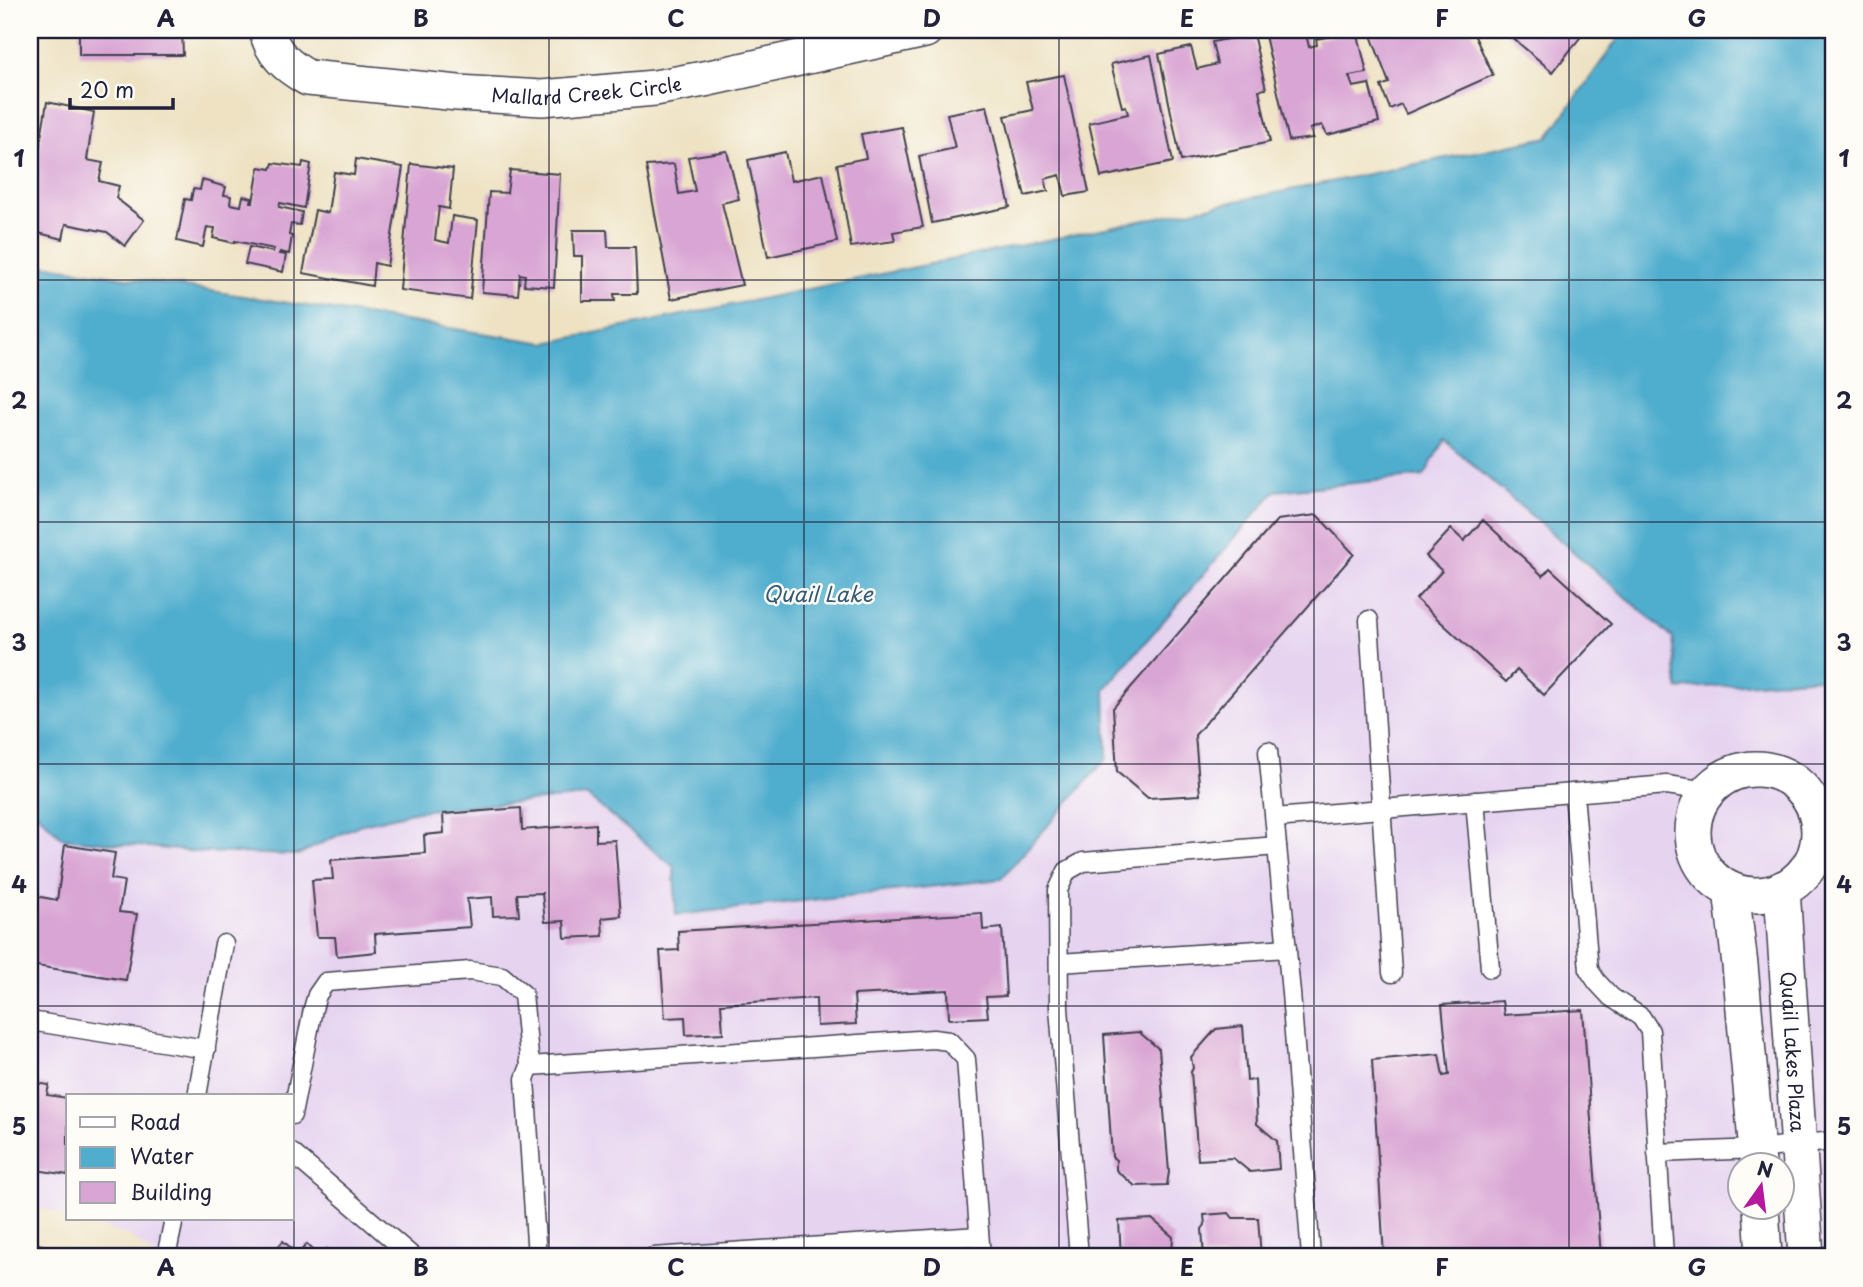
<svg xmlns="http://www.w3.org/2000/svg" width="1863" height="1287" viewBox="0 0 1863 1287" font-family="'Playpen Sans',sans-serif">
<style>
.built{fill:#e6d3f0;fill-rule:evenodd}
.water{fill:#50adce;stroke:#396884;stroke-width:2}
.building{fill:#d9a5d4}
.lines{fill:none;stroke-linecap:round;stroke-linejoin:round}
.service-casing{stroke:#413f4f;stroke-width:21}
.minor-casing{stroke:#413f4f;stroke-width:38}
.service{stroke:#fff;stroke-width:18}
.minor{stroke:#fff;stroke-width:35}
.grid{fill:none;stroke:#22223b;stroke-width:2;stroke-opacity:0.55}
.labels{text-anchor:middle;stroke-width:5;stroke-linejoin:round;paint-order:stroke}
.street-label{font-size:19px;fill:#22223b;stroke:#fdfcf7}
.water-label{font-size:21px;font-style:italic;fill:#345a76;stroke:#fdfcf7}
.neatline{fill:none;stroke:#22223b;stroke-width:2.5}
.grid-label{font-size:23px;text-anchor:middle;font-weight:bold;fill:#22223b}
</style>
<rect width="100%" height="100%" fill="#fdfcf7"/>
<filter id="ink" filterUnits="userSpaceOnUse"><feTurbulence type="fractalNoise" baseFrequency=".0143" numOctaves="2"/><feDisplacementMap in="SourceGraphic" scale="14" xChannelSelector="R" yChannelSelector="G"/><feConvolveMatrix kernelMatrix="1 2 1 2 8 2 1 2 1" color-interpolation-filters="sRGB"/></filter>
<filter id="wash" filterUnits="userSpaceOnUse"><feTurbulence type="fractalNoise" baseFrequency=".00686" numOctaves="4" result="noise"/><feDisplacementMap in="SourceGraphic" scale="28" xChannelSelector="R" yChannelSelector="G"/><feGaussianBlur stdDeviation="1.57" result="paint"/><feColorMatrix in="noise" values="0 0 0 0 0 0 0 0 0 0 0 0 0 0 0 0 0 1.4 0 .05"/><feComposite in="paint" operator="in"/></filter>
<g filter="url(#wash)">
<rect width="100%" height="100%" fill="#eee2c3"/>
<path class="built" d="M1443,440L1673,639L1679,689L1833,677V1257H156L130,1236L76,1219H292V1096H68V1216L30,1204V806L62,838L197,852L297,855L359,825L417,811L587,796L674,867L676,915L1107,758L1105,689L1275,491L1424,476ZM1741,1164H1783V1206H1741Z"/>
<path class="water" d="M1624,30H1833V677L1678,689L1673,638L1444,440L1424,476L1275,491L1105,689L1107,758L1001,879L676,915L674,867L587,796L417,811L359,825L298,855L197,852L62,838L30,806V345L43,265L546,343L1548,137Z"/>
<g id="blocks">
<g class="building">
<path d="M79,30H182L183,55H79Z"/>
<path d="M1271,30H1305L1309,47L1317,45L1316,39L1357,31L1367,73L1349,76L1353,87L1369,84L1379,122L1327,135L1322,125L1310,129L1313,138L1289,141L1264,31Z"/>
<path d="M1369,30H1408L1410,34L1420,30H1472L1493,75L1406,114L1401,104L1390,109L1381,86L1389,83Z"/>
<path d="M1503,30H1586L1553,72Z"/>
<path d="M1253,34L1266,89L1259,90L1270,142L1181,161L1159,54L1191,47L1197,69L1217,64L1212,42Z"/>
<path d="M1151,55L1173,162L1101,177L1089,123L1128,114L1126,106L1122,107L1111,64Z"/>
<path d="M1064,75L1089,192L1065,196L1060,175L1045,179L1048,191L1025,196L1005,116L1033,110L1026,82Z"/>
<path d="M47,102L94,112L87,160L103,163L99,181L119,186L116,198L144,220L125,246L107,232L66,224L63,239L30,231V203Z"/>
<path d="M987,106L1010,207L932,223L919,156L955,148L947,114Z"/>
<path d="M902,127L923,227L893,232L895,241L851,247L837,164L866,158L861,134Z"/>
<path d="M727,151L739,199L722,203L742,285L671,299L646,166L674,164L679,194L695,191L688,157Z"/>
<path d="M785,152L791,181L823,174L837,242L768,257L748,160Z"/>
<path d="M356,159L403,167L387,266L374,263L372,286L303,273L315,210L328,213L334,172L354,175Z"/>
<path d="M303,162L311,164L304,208L280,203L279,207L302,212L300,225L291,224L289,235L292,236L289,254L280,252L279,254L286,255L283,272L245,264L249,247L273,252L274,249L235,241L234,243L213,238L215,228L207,227L203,247L177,241L185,199L191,200L193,189L200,190L202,180L226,187L224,195L231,196L230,204L241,206L243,196L252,198L251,202H253L259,167L271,169L273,163L302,167Z"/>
<path d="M411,164L453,169L449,209L439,207L435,240L449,243L452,216L478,220L470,299L400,290Z"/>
<path d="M510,170L560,174L554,287L524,285L525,275L520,274L518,295L482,292L489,192L507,193Z"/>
<path d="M573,230H607L608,247H635L637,294H614L615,301H582V256H574Z"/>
<path d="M1317,515L1354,554L1195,735L1200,795L1148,798L1117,772L1113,708L1277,520Z"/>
<path d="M1483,520L1543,576L1550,568L1611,624L1544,695L1517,670L1506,682L1416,599L1442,571L1426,556L1451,529L1464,541Z"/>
<path d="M521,808L522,830L596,824V841L615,840L621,916L602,918L603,936L565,938L564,921L545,922L542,893L517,894L519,915L493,916L492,897L467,899L470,927L375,934L376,952L337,956L335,937H317L312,880L333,879L331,860L425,853L424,835L444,833L443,814Z"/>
<path d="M65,845L115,853L111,879L124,881L119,912L137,914L126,980L30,965V895L57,900Z"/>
<path d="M982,913L983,930L1002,928L1006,996L986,997L988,1017L949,1019L948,990L854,995L856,1024L817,1026L816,998L721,1004L723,1033L686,1035L685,1017L665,1018L660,951L679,950L678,931Z"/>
<path d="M1502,1001L1504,1015L1583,1010L1601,1257H1384L1372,1060L1439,1054L1443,1076L1449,1075L1442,1005Z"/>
<path d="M1243,1026L1247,1081L1255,1080L1257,1124L1277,1141L1279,1169L1250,1172L1233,1158L1198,1160L1191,1072L1193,1068L1191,1057L1216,1029Z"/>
<path d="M1139,1032L1159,1049L1169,1172L1167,1185L1135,1186L1116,1170V1160L1112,1157L1104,1035Z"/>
<path d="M30,1082L49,1085L47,1095L68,1098V1175L30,1169Z"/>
<path d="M1229,1213L1233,1218H1258L1261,1257H1204L1202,1229L1205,1225L1204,1215Z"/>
<path d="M1152,1219L1173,1237L1172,1253L1176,1257H1121L1119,1221Z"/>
<path d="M283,1241L298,1254L307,1244L320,1257L327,1249L336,1257H259L264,1251L271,1255Z"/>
</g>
</g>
</g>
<g filter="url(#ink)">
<use href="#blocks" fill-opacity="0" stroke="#413f4f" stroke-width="2"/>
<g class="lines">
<g class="service-casing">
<g id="service">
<path d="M1369,620L1392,973"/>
<path d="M1268,751L1291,993L1311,1257"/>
<path d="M1574,793L1589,970L1597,982L1611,997L1641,1017L1650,1031L1664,1257"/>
<path d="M1475,801L1490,968"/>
<path d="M1275,818L1667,785L1707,791"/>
<path d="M1059,963L1287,948"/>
<path d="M30,1021L206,1049"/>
<path d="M530,1066L525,1079L537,1257"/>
<path d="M197,1096L224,944"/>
<path d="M292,1115L313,1009L317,995L326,982L470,971L502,976L523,994L530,1066L933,1039L949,1041L966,1059L981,1257"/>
<path d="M292,1153L413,1257"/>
<path d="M1657,1153L1757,1149L1833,1141"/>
<path d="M30,1252L51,1257"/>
<path d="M166,1257L174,1219"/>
<path d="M653,1257L979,1236"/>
<path d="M1079,1257L1059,1008L1058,890L1067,871L1083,862L1277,846"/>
</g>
</g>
<g class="minor-casing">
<g id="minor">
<path id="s1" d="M267,30C272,54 288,67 308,78L458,93L542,98L655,88L709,78L925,30"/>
<circle cx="1756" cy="832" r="63"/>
<path id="s2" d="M1782,889L1806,1257"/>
<path d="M1731,890L1740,965L1758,1164"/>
<path d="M1761,1206L1764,1257"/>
</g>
</g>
<use href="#service" class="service"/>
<use href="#minor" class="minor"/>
</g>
</g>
<path class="grid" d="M294,30V1257M549,30V1257M804,30V1257M1059,30V1257M1314,30V1257M1569,30V1257M30,280H1833M30,522H1833M30,764H1833M30,1006H1833"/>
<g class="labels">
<g class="street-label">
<text dy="7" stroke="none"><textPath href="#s1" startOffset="345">Mallard Creek Circle</textPath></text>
<text dy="7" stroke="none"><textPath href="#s2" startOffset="163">Quail Lakes Plaza</textPath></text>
</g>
<g class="water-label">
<text x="818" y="602">Quail Lake</text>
</g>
</g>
<rect width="1863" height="1287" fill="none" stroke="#fdfcf7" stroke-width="77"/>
<rect x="66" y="1094" width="228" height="126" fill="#fdfcf7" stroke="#a5a5ac" stroke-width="2"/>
<rect x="80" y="1117" width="35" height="10" fill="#ffffff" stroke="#a5a5ac" stroke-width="2"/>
<text x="130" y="1130" font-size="21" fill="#22223b">Road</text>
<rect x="80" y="1147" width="35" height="21" fill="#50adce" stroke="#a5a5ac" stroke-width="2"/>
<text x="130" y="1164" font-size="21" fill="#22223b">Water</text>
<rect x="80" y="1182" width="35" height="21" fill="#d9a5d4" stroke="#a5a5ac" stroke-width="2"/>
<text x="130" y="1200" font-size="21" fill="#22223b">Building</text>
<g transform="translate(1761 1186) rotate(14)"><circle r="33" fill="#fdfcf7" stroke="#a5a5ac" stroke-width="2"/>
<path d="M0-5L12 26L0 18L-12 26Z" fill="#b5179e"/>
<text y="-10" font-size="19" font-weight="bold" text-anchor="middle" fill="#22223b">N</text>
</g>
<path d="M70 98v10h103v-10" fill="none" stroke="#22223b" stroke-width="3.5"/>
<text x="80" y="98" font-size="21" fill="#22223b" stroke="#fdfcf7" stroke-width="5" paint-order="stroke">20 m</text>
<rect x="38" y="38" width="1787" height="1210" class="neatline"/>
<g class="grid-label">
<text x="166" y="27">A</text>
<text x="421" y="27">B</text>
<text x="676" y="27">C</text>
<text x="932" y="27">D</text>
<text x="1187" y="27">E</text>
<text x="1442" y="27">F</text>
<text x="1697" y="27">G</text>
<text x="19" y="167">1</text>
<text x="1844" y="167">1</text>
<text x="19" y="409">2</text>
<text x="1844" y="409">2</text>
<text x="19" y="651">3</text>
<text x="1844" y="651">3</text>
<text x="19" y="893">4</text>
<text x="1844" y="893">4</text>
<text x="19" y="1135">5</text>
<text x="1844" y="1135">5</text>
<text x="166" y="1276">A</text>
<text x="421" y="1276">B</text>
<text x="676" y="1276">C</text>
<text x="932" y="1276">D</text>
<text x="1187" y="1276">E</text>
<text x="1442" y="1276">F</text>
<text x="1697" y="1276">G</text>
</g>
</svg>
